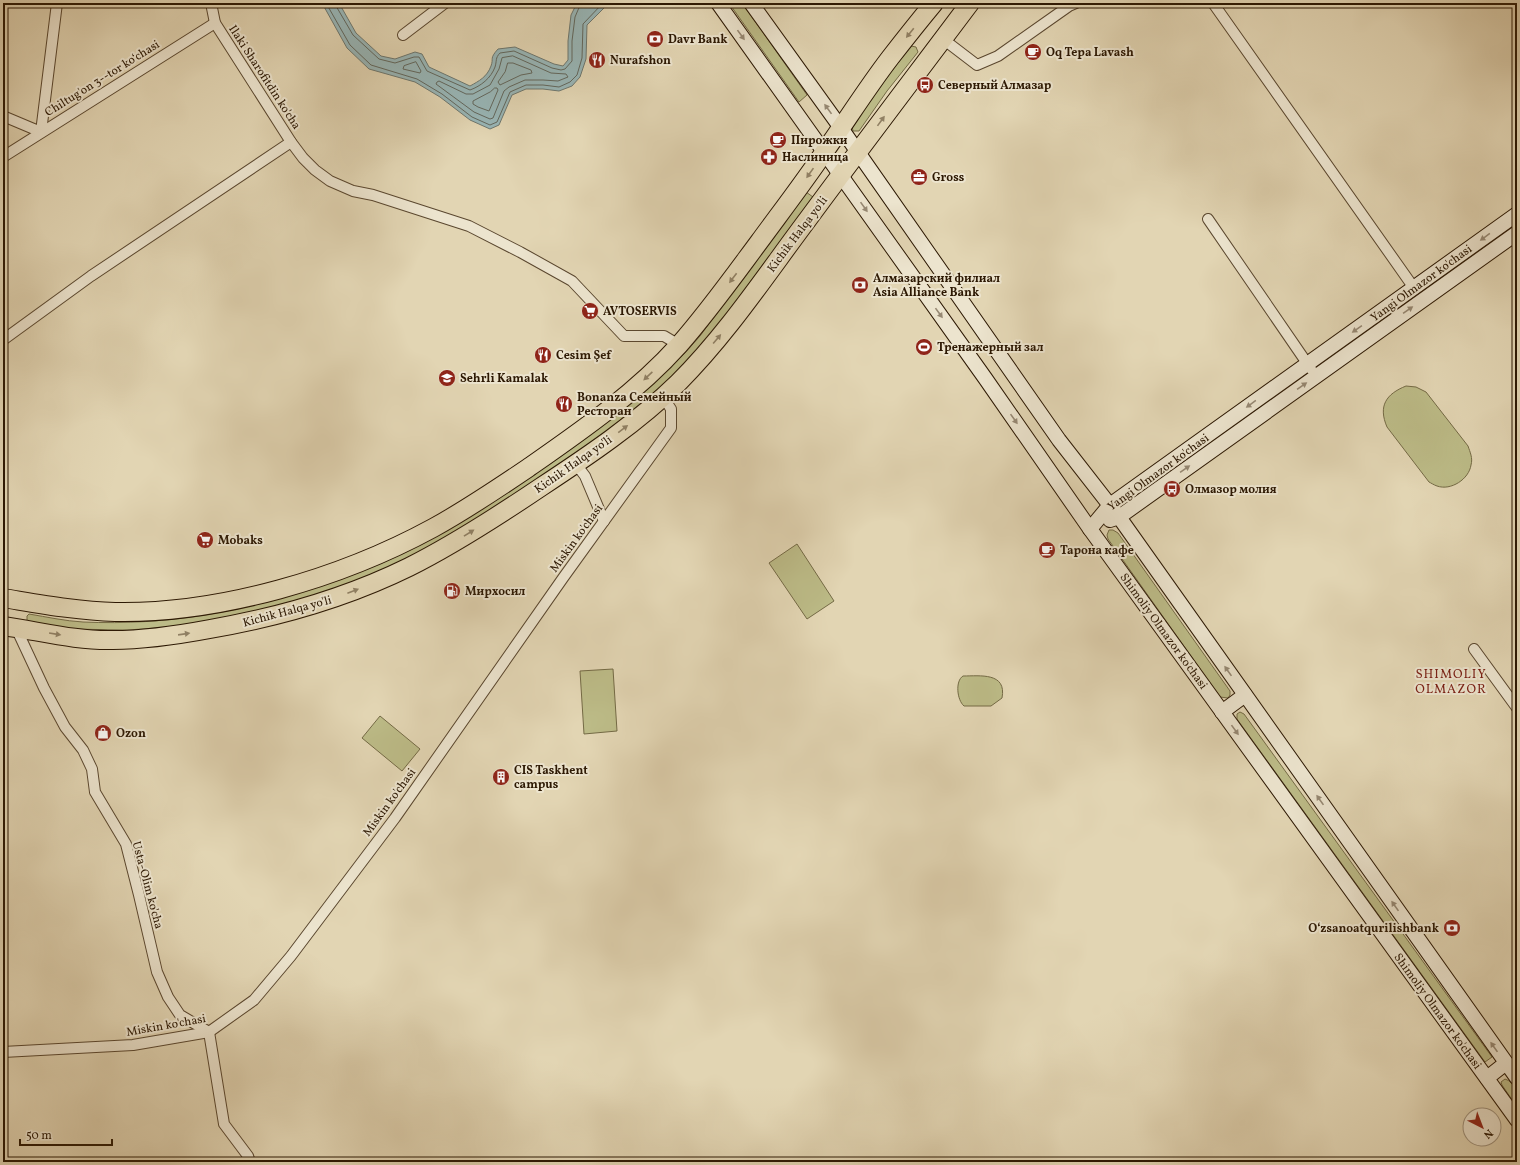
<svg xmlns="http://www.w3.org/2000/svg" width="1520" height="1165" viewBox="0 0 1520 1165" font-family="Vollkorn,serif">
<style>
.green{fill:#bcbb87;stroke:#746a45}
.water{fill:#98b6b7;stroke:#6d776f}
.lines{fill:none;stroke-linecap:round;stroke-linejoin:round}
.shore{stroke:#62675d;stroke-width:1}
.street-casing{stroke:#5a472f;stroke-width:12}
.secondary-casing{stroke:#2c1803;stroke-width:16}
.highway-casing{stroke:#2c1803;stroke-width:20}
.street{stroke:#ece4ce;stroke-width:10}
.secondary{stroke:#ece4ce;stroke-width:14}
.highway{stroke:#e2d5b3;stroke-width:18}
.oneway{fill:#908064}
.oneway2{fill:#968873}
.labels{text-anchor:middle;stroke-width:4;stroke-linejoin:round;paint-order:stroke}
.poi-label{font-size:12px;font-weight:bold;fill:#2c1803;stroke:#ece4ce;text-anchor:start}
.street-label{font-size:12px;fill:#2c1803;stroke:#ece4ce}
.neighbourhood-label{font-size:13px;letter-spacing:1px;fill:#7a1f14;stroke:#ece4ce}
</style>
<rect width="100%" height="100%" fill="#e2d5b3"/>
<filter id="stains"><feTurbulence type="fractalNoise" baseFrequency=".005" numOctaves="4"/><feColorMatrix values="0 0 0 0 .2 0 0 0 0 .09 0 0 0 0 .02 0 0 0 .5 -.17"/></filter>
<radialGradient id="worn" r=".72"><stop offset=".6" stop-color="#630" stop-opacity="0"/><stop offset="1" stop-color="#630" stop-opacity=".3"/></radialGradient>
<g class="green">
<path d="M729,3H742L807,95L799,102Z"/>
<path d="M911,46L916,47L918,52L887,91L859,131H853L852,126L880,85Z"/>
<path d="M806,192L813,197L706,342L674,376L602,435L509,500L440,541L388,568L330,591L281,607L173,627L127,630L68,629L27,621V616L29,614C47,617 65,621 83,622C167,626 250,611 328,583L646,390L684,354L700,336Z"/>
<path d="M1406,386L1416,387L1426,392L1468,446C1470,452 1473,458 1471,465C1469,479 1451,491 1437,486C1434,485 1431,483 1429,482L1387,427C1378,406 1386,394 1406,386Z"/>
<path d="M1109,530H1113L1118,533L1230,691V695L1228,698L1220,697L1108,539L1107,535Z"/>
<path d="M797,544L834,601L807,619L769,563Z"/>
<path d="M613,669L617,731L584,734L580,671Z"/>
<path d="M963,676C980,676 1007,672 1002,698L991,706H964C957,700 955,681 963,676Z"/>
<path d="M1240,712L1244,714L1492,1057L1485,1062L1237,719V714Z"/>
<path d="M380,716L420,749L402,771L362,738Z"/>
<path d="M1505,1079C1516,1082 1517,1097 1517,1107L1502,1085L1501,1082Z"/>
</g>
<path class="water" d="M322,3H339L356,33L381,56L395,59L415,52L422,54L429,67L470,86C479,81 487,77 491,66C494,58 489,59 498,49L515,47L554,64L563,66L568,60V41L571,15L577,3H609L587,25L586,59L580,77L572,86L559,91L543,89H526L512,95L499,125L490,129L470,120L440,97L415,82L369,69L347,48Z"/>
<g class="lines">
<g class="shore">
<path d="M326,3L350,45L371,65L417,79L442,94L472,117L490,125L497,122L510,92L526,85H543L559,87L570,82L577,75L582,58L583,24L603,3"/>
<path d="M336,3V6L353,35L379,59L395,63L414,57H419L427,71L470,90C481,86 491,78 495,67C497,61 495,58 500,53L514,51L552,68L561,70L565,69L572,61V41L575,17L581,3"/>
<path d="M513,56L551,73L566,74L568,77L558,81L543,80H525L509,87L504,91L493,118L490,119L474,112L436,84L437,82L439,81L466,94H473L490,85L499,69L502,58Z"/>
<path d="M416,62L421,71L420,73L403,69L404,66Z"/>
<path d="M508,63H513L531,70L532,73L521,75L500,85L498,82L505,72Z"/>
<path d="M495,88H497L498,90L489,111L478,107L473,104V101L490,92Z"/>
</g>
<g class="street-casing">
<g id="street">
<path d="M211,3L215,23L291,142L303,158L315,170L330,181L353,191L373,195L469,226L520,252L572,281L624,336H664L679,345"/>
<path d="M1213,3L1414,288"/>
<path d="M403,35L445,3"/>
<path d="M943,39L977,65L998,56L1069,6L1076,3"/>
<path d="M3,116L41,132L57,3"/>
<path d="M3,157L215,23"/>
<path d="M1208,219L1311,369"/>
<path d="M3,340L91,276L291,142"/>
<path d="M576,464L585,476L604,521"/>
<path d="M16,628L44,688L65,727L83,750L92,769L95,792L126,844L139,895L157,972L168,997L180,1015L209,1032L224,1124L248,1156L250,1162"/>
<path d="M1474,649L1517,708"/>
<path d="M3,1052L133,1045L209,1032L254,1000L291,956L395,818L563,578L671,428V409L663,397"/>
</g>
</g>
<g class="secondary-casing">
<g id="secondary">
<path d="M718,3L985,378L1090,529L1517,1120"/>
<path d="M751,3L841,128L1059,440L1119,517L1517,1078"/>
<path d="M1110,520L1119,517L1517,233"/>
<path d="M1090,529L1110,505L1517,214"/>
<path d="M1222,712L1245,695"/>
<path d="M1487,1078L1506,1063"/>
</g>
</g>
<g class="highway-casing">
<g id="highway">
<path d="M3,598C40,604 77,611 115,612C220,614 341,578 433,528C466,510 497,489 528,468C581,431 636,393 679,345C708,312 733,277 759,242C781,212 804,182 825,151C847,120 867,88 890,58C904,40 919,21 934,3"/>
<path d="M3,626C39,631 76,641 113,640C145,640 178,635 210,629C279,617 346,598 409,567C455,544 498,516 541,487C588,456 637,423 678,383C727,334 766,275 808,219C861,147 916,75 970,3"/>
</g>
</g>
<use href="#street" class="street"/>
<use href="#secondary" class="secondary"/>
<use href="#highway" class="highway"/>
</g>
<defs><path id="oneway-solid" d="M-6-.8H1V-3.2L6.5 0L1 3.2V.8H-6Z"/></defs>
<g class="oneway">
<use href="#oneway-solid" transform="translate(910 33) rotate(129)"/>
<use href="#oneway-solid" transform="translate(881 121) rotate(-54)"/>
<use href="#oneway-solid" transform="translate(810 173) rotate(125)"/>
<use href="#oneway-solid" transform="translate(733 278) rotate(127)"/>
<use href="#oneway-solid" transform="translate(717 339) rotate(-50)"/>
<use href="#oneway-solid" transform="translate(648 376) rotate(137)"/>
<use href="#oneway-solid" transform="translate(623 429) rotate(-37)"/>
<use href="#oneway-solid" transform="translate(469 533) rotate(-32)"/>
<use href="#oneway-solid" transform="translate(353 591) rotate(-21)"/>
<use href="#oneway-solid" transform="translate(55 634) rotate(9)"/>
<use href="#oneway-solid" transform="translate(184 634) rotate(-8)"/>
</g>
<g class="oneway2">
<use href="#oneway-solid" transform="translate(741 35) rotate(54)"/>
<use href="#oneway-solid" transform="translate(828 109) rotate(-126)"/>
<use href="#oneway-solid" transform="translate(864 207) rotate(55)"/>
<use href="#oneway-solid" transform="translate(1485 237) rotate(144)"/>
<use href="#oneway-solid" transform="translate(1408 310) rotate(-35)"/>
<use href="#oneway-solid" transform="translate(939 313) rotate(54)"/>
<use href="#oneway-solid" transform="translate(1357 329) rotate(145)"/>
<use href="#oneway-solid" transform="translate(1302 386) rotate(-35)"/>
<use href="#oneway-solid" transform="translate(1251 404) rotate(144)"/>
<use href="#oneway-solid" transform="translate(1014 419) rotate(55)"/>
<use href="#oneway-solid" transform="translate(1185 469) rotate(-35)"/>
<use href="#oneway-solid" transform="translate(1228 671) rotate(-125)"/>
<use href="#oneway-solid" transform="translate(1235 730) rotate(54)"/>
<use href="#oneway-solid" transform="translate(1320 800) rotate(-125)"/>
<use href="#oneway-solid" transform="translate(1395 906) rotate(-125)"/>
<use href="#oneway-solid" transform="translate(1494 1047) rotate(-125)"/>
</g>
<defs>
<g id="bank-disc" transform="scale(0.9)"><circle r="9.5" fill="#8f2418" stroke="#ece4ce"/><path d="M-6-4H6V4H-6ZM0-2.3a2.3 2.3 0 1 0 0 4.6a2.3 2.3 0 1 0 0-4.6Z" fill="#fff"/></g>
<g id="cafe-disc" transform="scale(0.9)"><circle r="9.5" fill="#8f2418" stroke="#ece4ce"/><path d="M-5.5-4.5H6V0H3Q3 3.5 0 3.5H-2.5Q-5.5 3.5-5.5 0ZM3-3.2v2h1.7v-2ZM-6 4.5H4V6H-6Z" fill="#fff"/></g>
<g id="restaurant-disc" transform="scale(0.9)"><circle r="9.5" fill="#8f2418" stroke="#ece4ce"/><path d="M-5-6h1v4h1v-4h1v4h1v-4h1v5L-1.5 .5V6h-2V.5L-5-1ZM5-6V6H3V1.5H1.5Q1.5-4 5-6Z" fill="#fff"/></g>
<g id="bus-disc" transform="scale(0.9)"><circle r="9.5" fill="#8f2418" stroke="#ece4ce"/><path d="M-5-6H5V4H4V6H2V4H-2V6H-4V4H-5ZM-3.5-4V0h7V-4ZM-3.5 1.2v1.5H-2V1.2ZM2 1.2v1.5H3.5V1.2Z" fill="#fff"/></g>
<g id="pharmacy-disc" transform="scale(0.9)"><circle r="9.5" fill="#8f2418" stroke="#ece4ce"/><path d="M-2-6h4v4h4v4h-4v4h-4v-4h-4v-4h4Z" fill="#fff"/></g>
<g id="office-disc" transform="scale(0.9)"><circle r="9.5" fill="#8f2418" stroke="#ece4ce"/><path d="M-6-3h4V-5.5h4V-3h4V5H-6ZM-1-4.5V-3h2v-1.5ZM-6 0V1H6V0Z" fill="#fff"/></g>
<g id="supermarket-disc" transform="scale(0.9)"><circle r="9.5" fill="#8f2418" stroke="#ece4ce"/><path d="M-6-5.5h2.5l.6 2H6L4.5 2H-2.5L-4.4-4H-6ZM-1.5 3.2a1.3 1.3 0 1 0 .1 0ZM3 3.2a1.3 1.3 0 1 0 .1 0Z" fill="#fff"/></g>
<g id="stadium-disc" transform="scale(0.9)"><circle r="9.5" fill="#8f2418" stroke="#ece4ce"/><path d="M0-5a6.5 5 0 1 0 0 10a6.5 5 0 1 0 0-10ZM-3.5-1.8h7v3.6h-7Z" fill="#fff"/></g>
<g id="school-disc" transform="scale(0.9)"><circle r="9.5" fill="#8f2418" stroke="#ece4ce"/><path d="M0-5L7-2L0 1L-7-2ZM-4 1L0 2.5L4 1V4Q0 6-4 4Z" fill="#fff"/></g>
<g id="fuel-disc" transform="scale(0.9)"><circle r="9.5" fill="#8f2418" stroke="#ece4ce"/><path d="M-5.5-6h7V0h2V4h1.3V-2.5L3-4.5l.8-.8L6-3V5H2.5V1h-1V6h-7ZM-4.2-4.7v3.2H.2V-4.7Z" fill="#fff"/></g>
<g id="shop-disc" transform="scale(0.9)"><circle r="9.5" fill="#8f2418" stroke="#ece4ce"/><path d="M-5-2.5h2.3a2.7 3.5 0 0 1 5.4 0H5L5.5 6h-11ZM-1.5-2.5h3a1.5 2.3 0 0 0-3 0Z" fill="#fff"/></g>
<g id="building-disc" transform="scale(0.9)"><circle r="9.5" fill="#8f2418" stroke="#ece4ce"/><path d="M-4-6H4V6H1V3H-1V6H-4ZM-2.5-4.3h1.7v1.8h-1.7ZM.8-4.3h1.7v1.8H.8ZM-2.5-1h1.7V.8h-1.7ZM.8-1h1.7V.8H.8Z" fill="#fff"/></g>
</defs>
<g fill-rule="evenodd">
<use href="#bank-disc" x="655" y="39"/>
<use href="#cafe-disc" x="1033" y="52"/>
<use href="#restaurant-disc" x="597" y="60"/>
<use href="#bus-disc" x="925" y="85"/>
<use href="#cafe-disc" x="778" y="140"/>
<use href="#pharmacy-disc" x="769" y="157"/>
<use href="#office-disc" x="919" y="177"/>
<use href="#bank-disc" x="860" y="285"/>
<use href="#supermarket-disc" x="590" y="311"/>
<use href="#stadium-disc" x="924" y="347"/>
<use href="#restaurant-disc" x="543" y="355"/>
<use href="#school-disc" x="447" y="378"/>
<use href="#restaurant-disc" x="564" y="404"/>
<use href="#bus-disc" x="1172" y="489"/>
<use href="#supermarket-disc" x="205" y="540"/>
<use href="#cafe-disc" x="1047" y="550"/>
<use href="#fuel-disc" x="452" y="591"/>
<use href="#shop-disc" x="103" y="733"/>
<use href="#building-disc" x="501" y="777"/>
<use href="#bank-disc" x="1452" y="928"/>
</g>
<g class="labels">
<g class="poi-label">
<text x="668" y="43">Davr Bank</text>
<text x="1046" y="56">Oq Tepa Lavash</text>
<text x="610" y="64">Nurafshon</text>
<text x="938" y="89">Северный Алмазар</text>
<text x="791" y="144">Пирожки</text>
<text x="782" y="161">Наслиница</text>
<text x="932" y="181">Gross</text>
<text x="873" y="282">Алмазарский филиал<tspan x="873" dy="14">Asia Alliance Bank</tspan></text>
<text x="603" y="315">AVTOSERVIS</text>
<text x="937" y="351">Тренажерный зал</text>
<text x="556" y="359">Cesim Şef</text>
<text x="460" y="382">Sehrli Kamalak</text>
<text x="577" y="401">Bonanza Семейный<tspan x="577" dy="14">Ресторан</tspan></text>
<text x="1185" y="493">Олмазор молия</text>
<text x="218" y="544">Mobaks</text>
<text x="1060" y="554">Тарона кафе</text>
<text x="465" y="595">Мирхосил</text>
<text x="116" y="737">Ozon</text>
<text x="514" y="774">CIS Taskhent<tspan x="514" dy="14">campus</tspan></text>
<text x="1439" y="932" text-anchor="end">Oʻzsanoatqurilishbank</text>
</g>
<g class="street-label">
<text transform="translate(265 77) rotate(57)" y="4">Ilaki Sharofitdin ko'cha</text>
<text transform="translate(102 78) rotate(-32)" y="4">Chiltug'on 3--tor koʻchasi</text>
<text transform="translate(797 234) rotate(-53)" y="4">Kichik Halqa yo'li</text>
<text transform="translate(1421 283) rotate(-36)" y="4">Yangi Olmazor ko'chasi</text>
<text transform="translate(573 464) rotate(-35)" y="4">Kichik Halqa yo'li</text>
<text transform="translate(1158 472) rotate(-36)" y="4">Yangi Olmazor ko'chasi</text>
<text transform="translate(576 538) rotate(-54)" y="4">Miskin ko'chasi</text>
<text transform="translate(287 611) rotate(-15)" y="4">Kichik Halqa yo'li</text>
<text transform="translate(1164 631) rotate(54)" y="4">Shimoliy Olmazor ko'chasi</text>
<text transform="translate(389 802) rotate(-54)" y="4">Miskin ko'chasi</text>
<text transform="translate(148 885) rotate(75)" y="4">Usta-Olim ko'cha</text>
<text transform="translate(1438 1011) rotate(54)" y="4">Shimoliy Olmazor ko'chasi</text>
<text transform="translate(166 1025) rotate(-10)" y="4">Miskin ko'chasi</text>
</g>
<g class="neighbourhood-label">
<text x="1451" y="678">SHIMOLIY<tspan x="1451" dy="15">OLMAZOR</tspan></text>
</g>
</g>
<rect width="1520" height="1165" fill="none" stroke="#e2d5b3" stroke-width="16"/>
<rect x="4" y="4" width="1512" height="1157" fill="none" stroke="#2c1803" stroke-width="2"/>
<rect x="8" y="8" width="1504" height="1149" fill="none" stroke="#2c1803"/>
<g transform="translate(1482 1127) rotate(138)"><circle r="19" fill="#ece4ce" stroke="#9f927d"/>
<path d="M0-3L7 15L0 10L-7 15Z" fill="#8f2418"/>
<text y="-6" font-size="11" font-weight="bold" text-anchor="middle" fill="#2c1803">N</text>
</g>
<path d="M20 1139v6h92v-6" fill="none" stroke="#2c1803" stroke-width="2"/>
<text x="26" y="1139" font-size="12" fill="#2c1803" stroke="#ece4ce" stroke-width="3" paint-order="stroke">50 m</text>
<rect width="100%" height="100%" filter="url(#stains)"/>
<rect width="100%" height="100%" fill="url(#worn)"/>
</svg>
